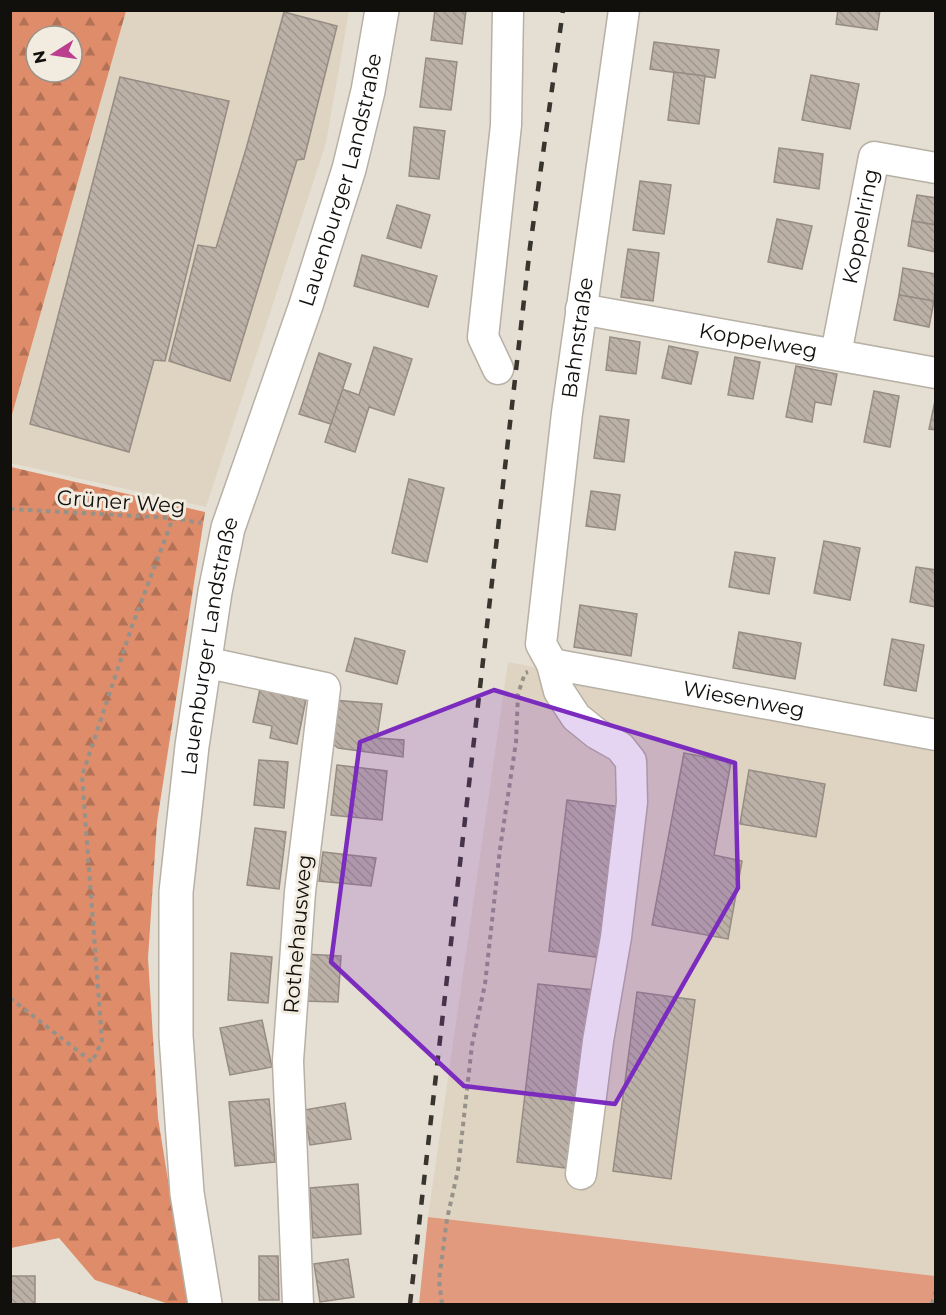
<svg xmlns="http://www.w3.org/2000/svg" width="946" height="1315" viewBox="0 0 946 1315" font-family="Montserrat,sans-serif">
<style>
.built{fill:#ded4c1}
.grass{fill:#e19a7d}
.forest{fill:url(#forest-firs);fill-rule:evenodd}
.building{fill:url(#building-back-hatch);stroke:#968c83;stroke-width:1.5}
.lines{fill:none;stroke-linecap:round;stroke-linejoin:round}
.minor-casing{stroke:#b7b0a5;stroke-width:33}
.major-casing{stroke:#b7b0a5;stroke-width:36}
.path{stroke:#979289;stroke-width:4;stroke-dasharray:4.5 4.5;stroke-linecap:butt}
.minor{stroke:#fff;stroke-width:30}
.major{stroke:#fff;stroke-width:33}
.rail{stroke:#38352f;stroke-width:4.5;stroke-dasharray:10 10;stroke-linecap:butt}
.marked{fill:#7b2cbf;fill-opacity:0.2;stroke:#7b2cbf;stroke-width:4.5;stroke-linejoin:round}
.labels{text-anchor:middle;stroke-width:6;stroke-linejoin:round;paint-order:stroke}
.street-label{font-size:21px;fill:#12100c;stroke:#f2ebdf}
</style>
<defs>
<pattern id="forest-firs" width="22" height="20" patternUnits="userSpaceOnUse" patternTransform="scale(1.5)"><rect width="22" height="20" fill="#de8c6a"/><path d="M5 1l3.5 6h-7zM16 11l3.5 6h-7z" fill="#b37156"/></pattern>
<pattern id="building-back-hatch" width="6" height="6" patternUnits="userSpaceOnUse" patternTransform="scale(1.5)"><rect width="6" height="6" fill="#bbb1a7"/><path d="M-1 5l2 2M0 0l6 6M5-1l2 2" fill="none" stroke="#a0978f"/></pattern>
</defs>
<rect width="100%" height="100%" fill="#e5ded2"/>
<g class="built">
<path d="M47,11H349L326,143L206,507L11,463V383L72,72V36Z"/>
<path d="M508,662L935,747V1276L428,1217Z"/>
</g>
<path class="grass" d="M428,1217L935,1276V1304H419Z"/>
<g class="forest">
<path d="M11,10L126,11L11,418L10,11ZM36,36H72V72H36Z"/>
<path d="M11,467L205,512L157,822L148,958L158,1118L188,1304H169L95,1280L59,1238L11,1248Z"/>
</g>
<g class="building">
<path d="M435,10H466L462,44L431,40Z"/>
<path d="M838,10H880L877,30L836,24Z"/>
<path d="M284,12L337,26L304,159L297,160L230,381L169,361L198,245L216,248L246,149Z"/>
<path d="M654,42L719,50L715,78L650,69Z"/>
<path d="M426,58L457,62L451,110L420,107Z"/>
<path d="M674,72L705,76L699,124L668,120Z"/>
<path d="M811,75L859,84L850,129L802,120Z"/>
<path d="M120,77L229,101L165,361L154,360L129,452L30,424Z"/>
<path d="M414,127L445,131L439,179L409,176Z"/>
<path d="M779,148L823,154L819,189L774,182Z"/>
<path d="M640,181L671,185L664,234L633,230Z"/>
<path d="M917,195L936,198V225L912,221Z"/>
<path d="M397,205L430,215L421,248L387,238Z"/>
<path d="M777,219L812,226L802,269L768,262Z"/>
<path d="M912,221L936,225V252L908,246Z"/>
<path d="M628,249L659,253L653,301L621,297Z"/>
<path d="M362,255L437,276L428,307L354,286Z"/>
<path d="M903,268L936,274L934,301L899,295Z"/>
<path d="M899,295L934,301L929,327L894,320Z"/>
<path d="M610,337L640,342L636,374L606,370Z"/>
<path d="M669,346L698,352L691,384L662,378Z"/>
<path d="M374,347L412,359L394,415L369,407L355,452L325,442L342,389L359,395Z"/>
<path d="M319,353L351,364L331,424L299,414Z"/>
<path d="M735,357L760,362L753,399L728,395Z"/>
<path d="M796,366L837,374L831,405L815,402L812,422L786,417Z"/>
<path d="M874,391L899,396L890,447L864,442Z"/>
<path d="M936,396V430L929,429Z"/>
<path d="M600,416L629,420L624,462L594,458Z"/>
<path d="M409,479L444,488L427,562L392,553Z"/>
<path d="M591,491L620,495L615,530L586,526Z"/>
<path d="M824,541L860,548L850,600L814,593Z"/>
<path d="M735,552L775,558L769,594L729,587Z"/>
<path d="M916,567L936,570V607L910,602Z"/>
<path d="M580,605L637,614L631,656L574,647Z"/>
<path d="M739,632L801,643L795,679L733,668Z"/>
<path d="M355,638L405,651L397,684L346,671Z"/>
<path d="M892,639L924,645L916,691L884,685Z"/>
<path d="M260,689L306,699L297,744L270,738L272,726L253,722Z"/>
<path d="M332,700L382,704L377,738L404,740L403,757L338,748L326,738Z"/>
<path d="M684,753L731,762L714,855L742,861L728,939L652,925Z"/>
<path d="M259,760L288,762L284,808L254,805Z"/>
<path d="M337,765L387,771L382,820L331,815Z"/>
<path d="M749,770L825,784L816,837L740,824Z"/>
<path d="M567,800L621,807L603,958L549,951Z"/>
<path d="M255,828L286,832L279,889L247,885Z"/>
<path d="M323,852L376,858L371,886L319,881Z"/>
<path d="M231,953L272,957L268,1003L228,1000Z"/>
<path d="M304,954L341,956L338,1002L300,1001Z"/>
<path d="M538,984L594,990L573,1169L517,1162Z"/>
<path d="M637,992L695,1000L671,1179L613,1171Z"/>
<path d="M262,1020L272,1067L230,1075L220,1028Z"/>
<path d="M269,1099L275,1162L235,1166L229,1102Z"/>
<path d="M345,1103L351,1139L310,1145L304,1110Z"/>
<path d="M358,1184L361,1234L313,1238L310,1188Z"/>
<path d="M259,1256H278L279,1300H259Z"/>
<path d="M348,1259L354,1297L320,1302L314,1264Z"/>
<rect x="10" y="1276" width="25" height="28"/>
</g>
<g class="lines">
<g class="minor-casing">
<g id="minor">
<path id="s1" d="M581,309L936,373"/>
<path id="s2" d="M836,354L874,157L936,168"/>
<path d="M498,369L483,337L506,125L508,10"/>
<path d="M204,662L325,688L300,892L288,1061L298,1304"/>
<path id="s3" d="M552,664L936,735"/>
<path id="s4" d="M581,1174L598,1041L616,937L632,802L631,761L620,747L597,734L576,717L559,691L552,664L541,644L567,413L624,10"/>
</g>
</g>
<g class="major-casing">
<g id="major">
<path id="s5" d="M205,1304L187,1193L176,1036V892L192,746L215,592L228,528L306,305L349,169L368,91L382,10"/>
</g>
</g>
<g class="path">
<path d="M10,509L173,518L201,523"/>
<path d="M10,998L92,1062L102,1041L82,776L132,626L173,518"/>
<path d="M442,1304L439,1280L447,1219L458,1170L472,1045L485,984L500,849L516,742L518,694L525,673L528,672"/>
<path d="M932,1304L936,1290"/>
</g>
<use href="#minor" class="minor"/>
<use href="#major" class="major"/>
<path class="rail" d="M410,1304L530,247L563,10"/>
</g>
<path class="marked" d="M494,690L735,763L738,888L615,1104L464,1086L331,962L360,742Z"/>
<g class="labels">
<g class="street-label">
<text dy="7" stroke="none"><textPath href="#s5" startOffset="1148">Lauenburger Landstraße</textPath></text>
<text dy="7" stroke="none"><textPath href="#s2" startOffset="130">Koppelring</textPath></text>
<text dy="7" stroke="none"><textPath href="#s4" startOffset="878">Bahnstraße</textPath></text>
<text dy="7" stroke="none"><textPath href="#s1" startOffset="180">Koppelweg</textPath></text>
<text transform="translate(121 502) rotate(4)" y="7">Grüner Weg</text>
<text dy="7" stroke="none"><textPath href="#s5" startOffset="662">Lauenburger Landstraße</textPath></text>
<text dy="7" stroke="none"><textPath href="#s3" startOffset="195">Wiesenweg</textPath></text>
<text transform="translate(298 934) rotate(-85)" y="7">Rothehausweg</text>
</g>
</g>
<rect width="946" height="1315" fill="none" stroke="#12100c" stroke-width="24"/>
<g transform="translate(54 54) rotate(258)"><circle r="28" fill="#f2ebdf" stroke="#98938b" stroke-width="1.5"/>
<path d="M0-4.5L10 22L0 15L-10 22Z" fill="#bb3f8e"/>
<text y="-9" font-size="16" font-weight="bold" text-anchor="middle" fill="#12100c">N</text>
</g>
</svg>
